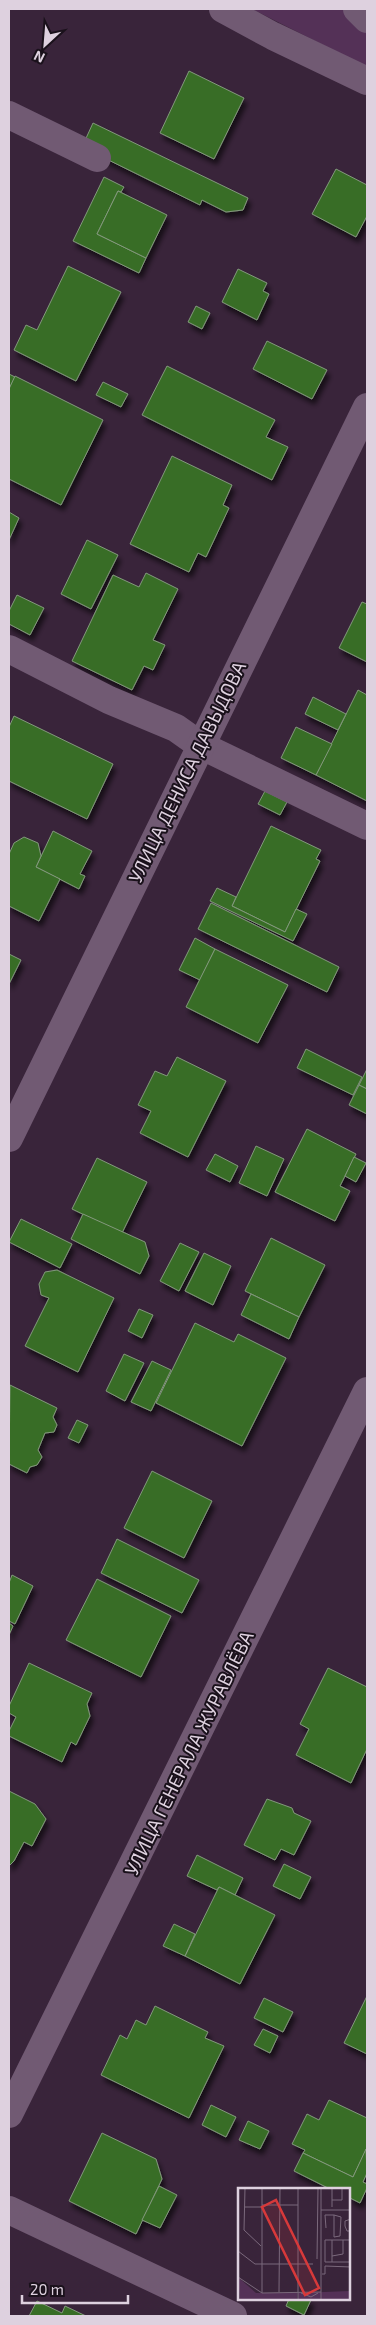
<svg xmlns="http://www.w3.org/2000/svg" width="376" height="2325" viewBox="0 0 376 2325" font-family="'Exo 2',sans-serif">
<style>
.green{fill:#543157}
.building{fill:#396d26;stroke:#82987c;filter:url(#shadow)}
.lines{fill:none;stroke-linecap:round;stroke-linejoin:round}
.minor{stroke:#715a73;stroke-width:28}
.labels{text-anchor:middle;stroke-width:4;stroke-linejoin:round;paint-order:stroke}
.street-label{font-size:19px;fill:#ded1df;stroke:#1a111b}
.inset-road{fill:none;stroke:#7b697c;stroke-width:1}
.view{fill:#d7393a;fill-opacity:0.15;stroke:#d7393a;stroke-width:2.5}
.inset-edge{fill:none;stroke:#ded1df;stroke-width:2.5}
</style>
<defs>
<filter id="shadow"><feDropShadow dx="3" dy="5.5" stdDeviation="2.5" flood-color="#0009"/></filter>
</defs>
<rect width="100%" height="100%" fill="#39243a"/>
<path class="green" d="M252,9H367V67Z"/>
<g class="building">
<path d="M189,71L244,98L214,159L160,133Z"/>
<path d="M93,123L248,198L243,210L226,212L202,200L200,205L82,147Z"/>
<path d="M336,169L367,185V216L356,237L312,214Z"/>
<path d="M104,177L124,187L121,192L118,191L97,234L146,258L139,273L73,241Z"/>
<path d="M118,191L167,215L146,258L97,234Z"/>
<path d="M68,266L121,292L76,381L14,350L26,325L37,330Z"/>
<path d="M238,269L267,283L263,291L269,294L257,320L222,302Z"/>
<path d="M196,306L210,313L202,329L188,322Z"/>
<path d="M267,341L327,370L312,399L253,369Z"/>
<path d="M167,366L275,420L266,437L288,447L272,480L142,415Z"/>
<path d="M9,374L15,377L9,389Z"/>
<path d="M15,376L103,420L61,505L9,479V389Z"/>
<path d="M103,382L128,394L121,407L96,395Z"/>
<path d="M172,456L232,485L223,505L229,508L206,557L198,553L189,572L130,544Z"/>
<path d="M9,512L19,518L9,540Z"/>
<path d="M87,540L118,555L91,609L61,594Z"/>
<path d="M146,573L178,589L153,640L165,645L153,670L144,666L132,690L72,661L113,575L139,587Z"/>
<path d="M17,595L44,608L30,635L9,624V611Z"/>
<path d="M362,602L367,604V662L339,648Z"/>
<path d="M358,690L367,695V801L316,775Z"/>
<path d="M313,697L346,714L338,730L305,714Z"/>
<path d="M14,716L113,764L87,819L9,781V727Z"/>
<path d="M296,727L332,744L316,775L281,758Z"/>
<path d="M265,791L287,802L280,815L258,804Z"/>
<path d="M271,826L321,850L316,859L320,861L285,932L232,906Z"/>
<path d="M53,831L92,851L80,874L85,876L79,889L36,867Z"/>
<path d="M24,837L38,843L41,856L36,867L60,879L39,921L9,906V854L14,843Z"/>
<path d="M217,888L236,897L232,906L285,932L296,909L307,914L293,941L210,901Z"/>
<path d="M211,903L339,967L327,992L198,929Z"/>
<path d="M195,938L215,949L200,980L179,970Z"/>
<path d="M215,949L288,985L258,1043L186,1007Z"/>
<path d="M9,954L21,960L9,984Z"/>
<path d="M306,1049L362,1077L353,1095L297,1068Z"/>
<path d="M177,1057L226,1081L188,1157L140,1133L151,1111L138,1105L155,1071L167,1076Z"/>
<path d="M367,1069V1089L359,1085Z"/>
<path d="M359,1085L367,1089V1114L349,1105Z"/>
<path d="M307,1129L356,1154L340,1186L350,1191L335,1221L275,1192Z"/>
<path d="M256,1146L284,1159L267,1196L239,1183Z"/>
<path d="M215,1154L238,1166L230,1182L206,1170Z"/>
<path d="M354,1157L366,1163L356,1182L345,1176Z"/>
<path d="M97,1158L147,1182L122,1233L72,1209Z"/>
<path d="M83,1214L145,1242L149,1256L140,1274L71,1239Z"/>
<path d="M21,1219L72,1244L60,1268L9,1242Z"/>
<path d="M271,1238L325,1265L299,1317L245,1291Z"/>
<path d="M180,1243L199,1252L179,1291L160,1281Z"/>
<path d="M204,1253L231,1266L213,1305L185,1291Z"/>
<path d="M57,1270L114,1298L78,1372L25,1346L49,1298L41,1295L39,1284L45,1272Z"/>
<path d="M251,1294L299,1317L289,1339L241,1315Z"/>
<path d="M139,1309L153,1315L142,1338L128,1331Z"/>
<path d="M195,1323L234,1342L238,1334L286,1358L242,1446L156,1403Z"/>
<path d="M124,1354L144,1363L125,1401L106,1391Z"/>
<path d="M152,1361L171,1370L151,1411L131,1402Z"/>
<path d="M10,1385L57,1408L53,1417L57,1425L54,1432L45,1433L38,1450L42,1457L37,1465L30,1467L27,1473L9,1464Z"/>
<path d="M77,1420L88,1425L79,1443L68,1438Z"/>
<path d="M152,1471L212,1501L184,1558L124,1528Z"/>
<path d="M117,1539L199,1580L182,1613L101,1573Z"/>
<path d="M12,1575L33,1586L15,1624L9,1621V1583Z"/>
<path d="M97,1579L171,1616L141,1677L66,1640Z"/>
<path d="M9,1623L13,1626L9,1635Z"/>
<path d="M29,1663L92,1693L87,1704L90,1716L76,1745L71,1742L62,1762L9,1736V1731L16,1717L9,1713V1706Z"/>
<path d="M328,1668L367,1687V1749L351,1783L296,1755L309,1729L300,1724Z"/>
<path d="M9,1791L35,1804L46,1819L32,1846L24,1842L14,1861L9,1866Z"/>
<path d="M267,1799L292,1808L294,1813L311,1821L294,1855L281,1849L275,1860L244,1845Z"/>
<path d="M197,1855L243,1878L235,1895L219,1887L217,1890L187,1876Z"/>
<path d="M284,1864L311,1877L300,1899L273,1886Z"/>
<path d="M219,1887L275,1915L240,1984L185,1956Z"/>
<path d="M174,1924L195,1934L185,1956L163,1946Z"/>
<path d="M367,1996V2054L344,2043Z"/>
<path d="M264,1998L293,2012L283,2032L254,2018Z"/>
<path d="M155,2006L208,2032L205,2038L224,2046L189,2118L101,2075L120,2035L127,2039L136,2020L146,2025Z"/>
<path d="M263,2029L278,2036L270,2053L254,2045Z"/>
<path d="M329,2100L367,2118V2148L353,2177L303,2153L305,2150L292,2144L307,2114L319,2120Z"/>
<path d="M211,2105L236,2117L226,2137L202,2125Z"/>
<path d="M248,2121L269,2131L260,2149L239,2140Z"/>
<path d="M102,2133L156,2159L162,2179L136,2234L69,2201Z"/>
<path d="M366,2149L367,2173L363,2182L367,2184V2188L360,2203L350,2198V2189H330L294,2171L303,2153L353,2177Z"/>
<path d="M159,2186L177,2195L160,2228L142,2220Z"/>
<path d="M289,2299H308L311,2300L304,2315L286,2306Z"/>
<path d="M37,2301L62,2313L65,2306L86,2316H29Z"/>
</g>
<g class="lines">
<g class="minor">
<path d="M223,9L273,36L367,81"/>
<path d="M357,9L367,19"/>
<path d="M9,115L97,158"/>
<path d="M9,649L109,700L176,728L200,745L367,826"/>
<path d="M9,1138L367,407"/>
<path d="M9,2114L367,1391"/>
<path d="M9,2210L233,2316"/>
</g>
</g>
<g class="labels">
<g class="street-label">
<text transform="translate(187 772) rotate(-64)" y="7">УЛИЦА ДЕНИСА ДАВЫДОВА</text>
<text transform="translate(189 1753) rotate(-64)" y="7">УЛИЦА ГЕНЕРАЛА ЖУРАВЛЁВА</text>
</g>
</g>
<g transform="translate(238 2188)">
<rect width="112" height="112" fill="#39243a"/>
<path d="M0,89L18,105H59V112H2ZM112,103V112H60V105Z" fill="#543157"/>
<path class="inset-road" d="M7,0L6,42L23,58M24,0V105M94,12H104V0M24,17H60M112,18V0M6,19H24M94,19V0M83,22H113M113,31L107,33V38L109,43H113M88,40L87,27H96V49L102,48L103,29L96,27M94,52H113M0,63L17,76H75M94,68L105,66V52M79,71L80,0M94,74V52H87V74H113M84,86H87V78L113,79M0,89L24,105L83,104M41,104L42,0M63,105L73,109L80,105M83,111V0M60,112V0"/>
<path class="view" d="M38,12L81,100L67,107L24,19Z"/>
<rect width="112" height="112" class="inset-edge"/>
</g>
<rect width="376" height="2325" fill="none" stroke="#ded1df" stroke-width="20"/>
<g transform="translate(45 45) rotate(206)" stroke="#1a111b" stroke-width="4" paint-order="stroke">
<path d="M0-4L9 19L0 12L-9 19Z" fill="#ded1df"/>
<text y="-8" font-size="14" font-weight="bold" text-anchor="middle" fill="#ded1df">N</text>
</g>
<path d="M22 2295v8h106v-8" fill="none" stroke="#ded1df" stroke-width="2.5"/>
<text x="30" y="2295" font-size="15" fill="#ded1df" stroke="#1a111b" stroke-width="4" paint-order="stroke">20 m</text>
</svg>
